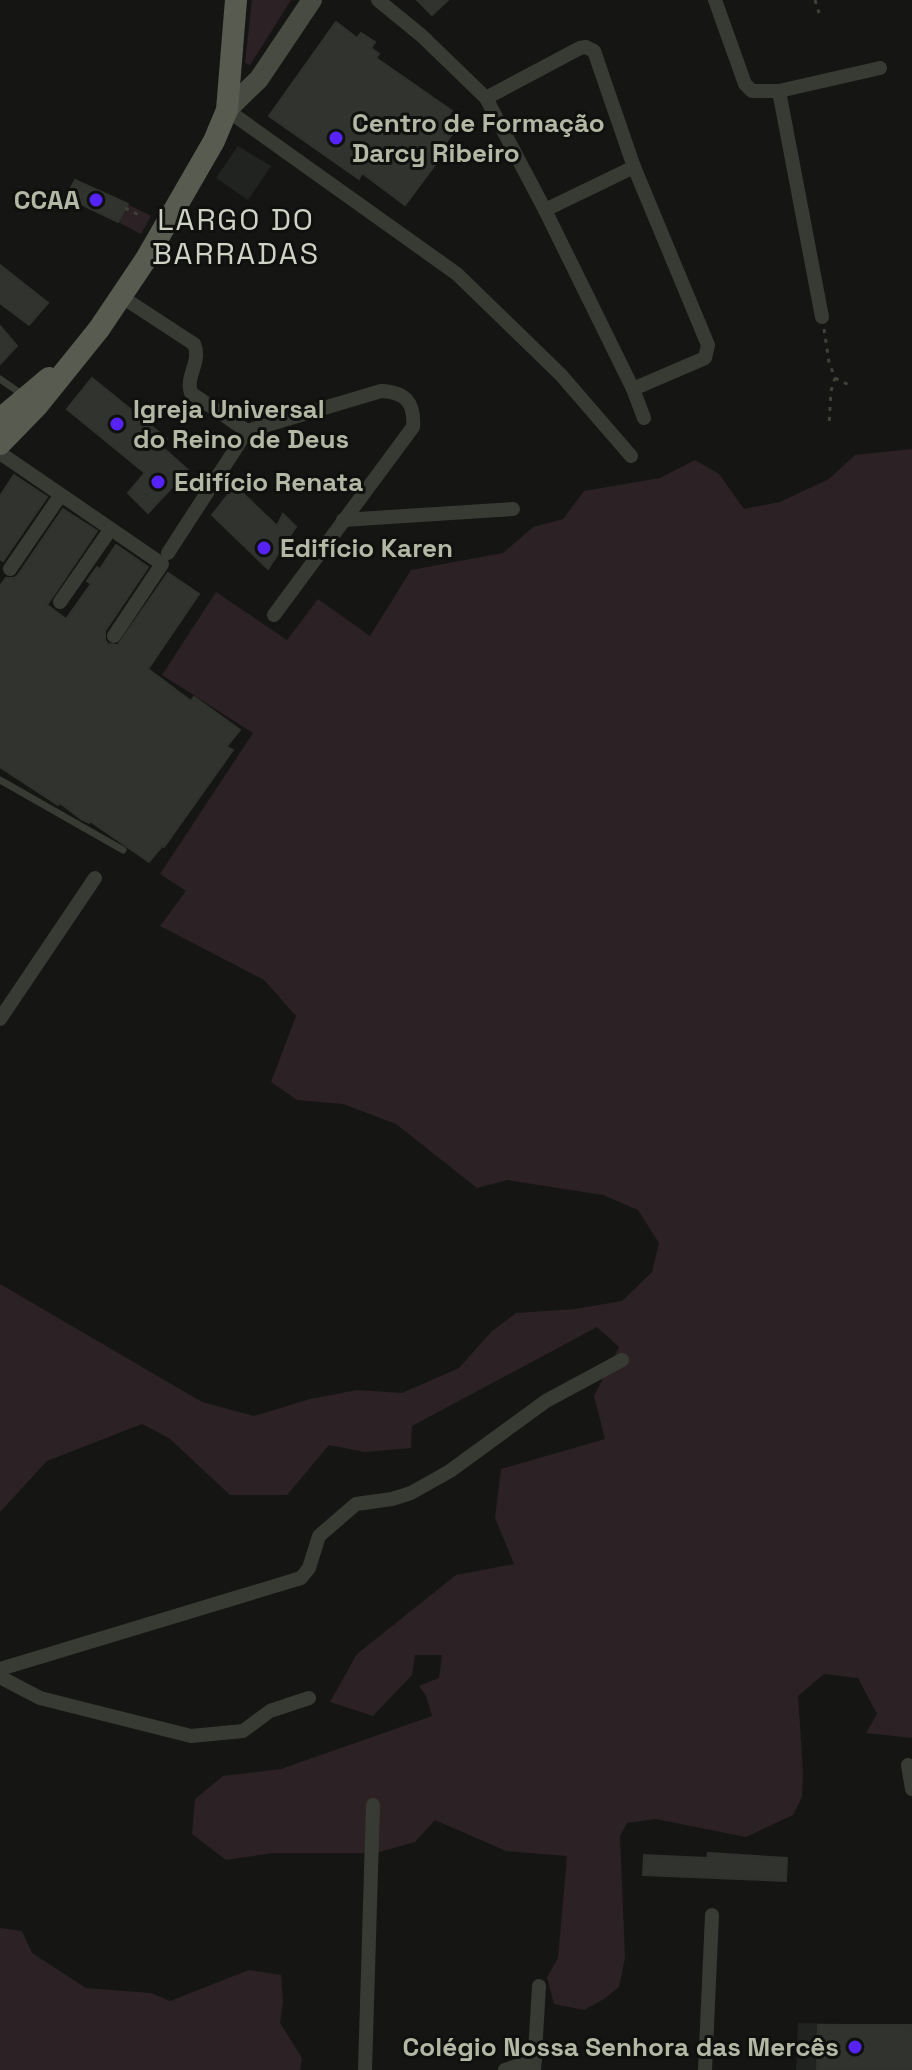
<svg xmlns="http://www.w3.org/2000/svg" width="912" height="2070" viewBox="0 0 912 2070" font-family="'Space Grotesk',sans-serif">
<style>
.built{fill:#212320}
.green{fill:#2c2125}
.building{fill:#30332e;stroke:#2f322d;stroke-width:2}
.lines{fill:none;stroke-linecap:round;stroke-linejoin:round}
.path{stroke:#40423a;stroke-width:3;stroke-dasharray:4 6;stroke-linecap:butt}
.service{stroke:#383b34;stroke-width:7}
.minor{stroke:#383b34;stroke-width:14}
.secondary{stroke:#484b42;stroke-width:20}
.primary{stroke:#575b50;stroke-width:22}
.poi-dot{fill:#5623ff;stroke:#10110f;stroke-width:3}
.labels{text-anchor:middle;stroke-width:6;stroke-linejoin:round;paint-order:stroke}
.poi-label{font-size:26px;font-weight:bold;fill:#b2b8a4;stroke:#10110f;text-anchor:start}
.quarter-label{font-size:30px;letter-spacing:2px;fill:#cfd3c5;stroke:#10110f}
</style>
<rect width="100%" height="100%" fill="#151614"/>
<g class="built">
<path d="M238,146L271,166L248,200L216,178Z"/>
<path d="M798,2023L912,2025V2070H796Z"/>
</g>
<g class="green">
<path d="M252,0H291L250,65L245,63Z"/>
<path d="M127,204L151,216L141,234L118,222Z"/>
<path d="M912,449V1738L866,1733L877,1714L858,1678L824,1674L798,1696L803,1771L802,1797L793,1815L746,1837L656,1819L627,1823L620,1836L625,1958L619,1987L604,1999L584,2010L554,2004L547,1977L558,1958L567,1856L506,1851L435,1820L415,1842L376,1853H272L226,1860L192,1834L195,1799L223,1776L281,1769L432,1716L426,1696L419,1686L439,1678L442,1655H415L412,1675L373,1716L330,1702L357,1654L456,1575L514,1564L495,1518L501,1469L605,1439L594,1396L619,1347L597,1327L412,1426L411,1448L365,1452L329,1445L287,1495H230L169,1438L142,1424L47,1461L0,1512V1284L202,1402L254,1416L310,1399L357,1390L402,1393L459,1368L492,1331L516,1313L575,1309L622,1301L652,1272L659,1243L638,1210L603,1195L507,1180L477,1188L396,1124L343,1104L297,1100L271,1082L296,1016L264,980L160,926L186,891L160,874L253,733L162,675L216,592L287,640L318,599L370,636L411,570L503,553L533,527L563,519L584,491L660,478L695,460L719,474L744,509L780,502L829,479L855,455Z"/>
<path d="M0,1928L22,1931L32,1953L86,1988L151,1993L170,2001L249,1970L281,1975L283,2002L280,2023L302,2058L300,2070H0Z"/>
</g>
<g class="building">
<path d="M417,0H448L432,15Z"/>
<path d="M336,22L357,38L361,33L375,42L371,48L379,54L376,58L452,111L447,117L458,126L437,155L440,158L405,205L362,173L359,179L269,116Z"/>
<path d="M75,180L128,204L118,222L66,197Z"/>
<path d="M0,265L48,303L29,325L0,303Z"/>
<path d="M0,326L17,346L0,364Z"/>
<path d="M92,378L167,439L161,446L188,470L148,513L128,493L145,473L67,409Z"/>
<path d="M14,475L47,497L3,561L0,559V496Z"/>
<path d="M235,486L277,526L283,514L296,527L268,569L212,515Z"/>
<path d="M63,509L97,531L47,605L66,619L91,584L87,581L97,567L100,569L116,545L148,567L105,631V640L108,644L118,645L168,573L199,594L148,669L191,701L194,697L240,730L226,747L233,750L164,847L162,846L149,862L90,821L89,823L81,819L60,803L58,805L0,767V586L6,578H14L18,575Z"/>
<path d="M708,1853L787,1858L786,1881L643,1875L644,1855L707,1858Z"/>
<path d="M818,2025H912V2070H817Z"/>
</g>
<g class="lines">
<g class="path">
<path d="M815,0L819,13"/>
<path d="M125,208L143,217"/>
<path d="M824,329L829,362L835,378L831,391L829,425"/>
<path d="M835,378L853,387"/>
</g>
<g class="service">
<path d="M0,379L23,395"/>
<path d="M0,780L123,850"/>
</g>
<g class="minor">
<path d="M378,0L422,36L486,98L545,210L633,389L644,418"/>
<path d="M715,0L745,84L752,91H779L880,68"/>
<path d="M779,91L822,317"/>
<path d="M486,98L580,48L586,47L594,51L634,167L708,345L705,358L633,389"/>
<path d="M227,110L457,274L561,375L631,456"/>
<path d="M545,210L634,167"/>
<path d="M122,297L194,344C202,361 185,376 191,393L247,431"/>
<path d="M247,431L381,391C405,392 415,402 413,427L274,615"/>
<path d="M0,453L162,564L114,636"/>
<path d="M343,520L513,509"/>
<path d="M168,553L247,431"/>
<path d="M10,569L60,496"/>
<path d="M60,602L110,530"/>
<path d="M0,1019L95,878"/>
<path d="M0,1669L301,1578L309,1568L319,1536L356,1504L392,1499L411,1493L450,1471L546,1401L622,1360"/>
<path d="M0,1677L40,1698L191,1736L243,1731L270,1711L309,1698"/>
<path d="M908,1765L912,1789"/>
<path d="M365,2070L373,1805"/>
<path d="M505,2070L535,2060"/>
<path d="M534,2070L539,1986"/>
<path d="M705,2070L712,1915"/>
</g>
<path class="secondary" d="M227,110L259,79L312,0"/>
<g class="primary">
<path d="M0,419L49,378"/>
<path d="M0,444L37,406L99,329L146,259L214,141L227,110L236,0"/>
</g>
</g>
<g class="poi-dot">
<circle cx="336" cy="138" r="8"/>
<circle cx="96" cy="200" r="8"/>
<circle cx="117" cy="424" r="8"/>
<circle cx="158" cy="482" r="8"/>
<circle cx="264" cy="548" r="8"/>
<circle cx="855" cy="2047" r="8"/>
</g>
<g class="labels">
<g class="poi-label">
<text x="352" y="132">Centro de Formação<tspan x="352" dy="30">Darcy Ribeiro</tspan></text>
<text x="80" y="209" text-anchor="end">CCAA</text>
<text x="133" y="418">Igreja Universal<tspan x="133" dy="30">do Reino de Deus</tspan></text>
<text x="174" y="491">Edifício Renata</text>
<text x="280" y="557">Edifício Karen</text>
<text x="839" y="2056" text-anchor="end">Colégio Nossa Senhora das Mercês</text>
</g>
<g class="quarter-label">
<text x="236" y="230">LARGO DO<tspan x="236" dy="34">BARRADAS</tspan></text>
</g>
</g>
</svg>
